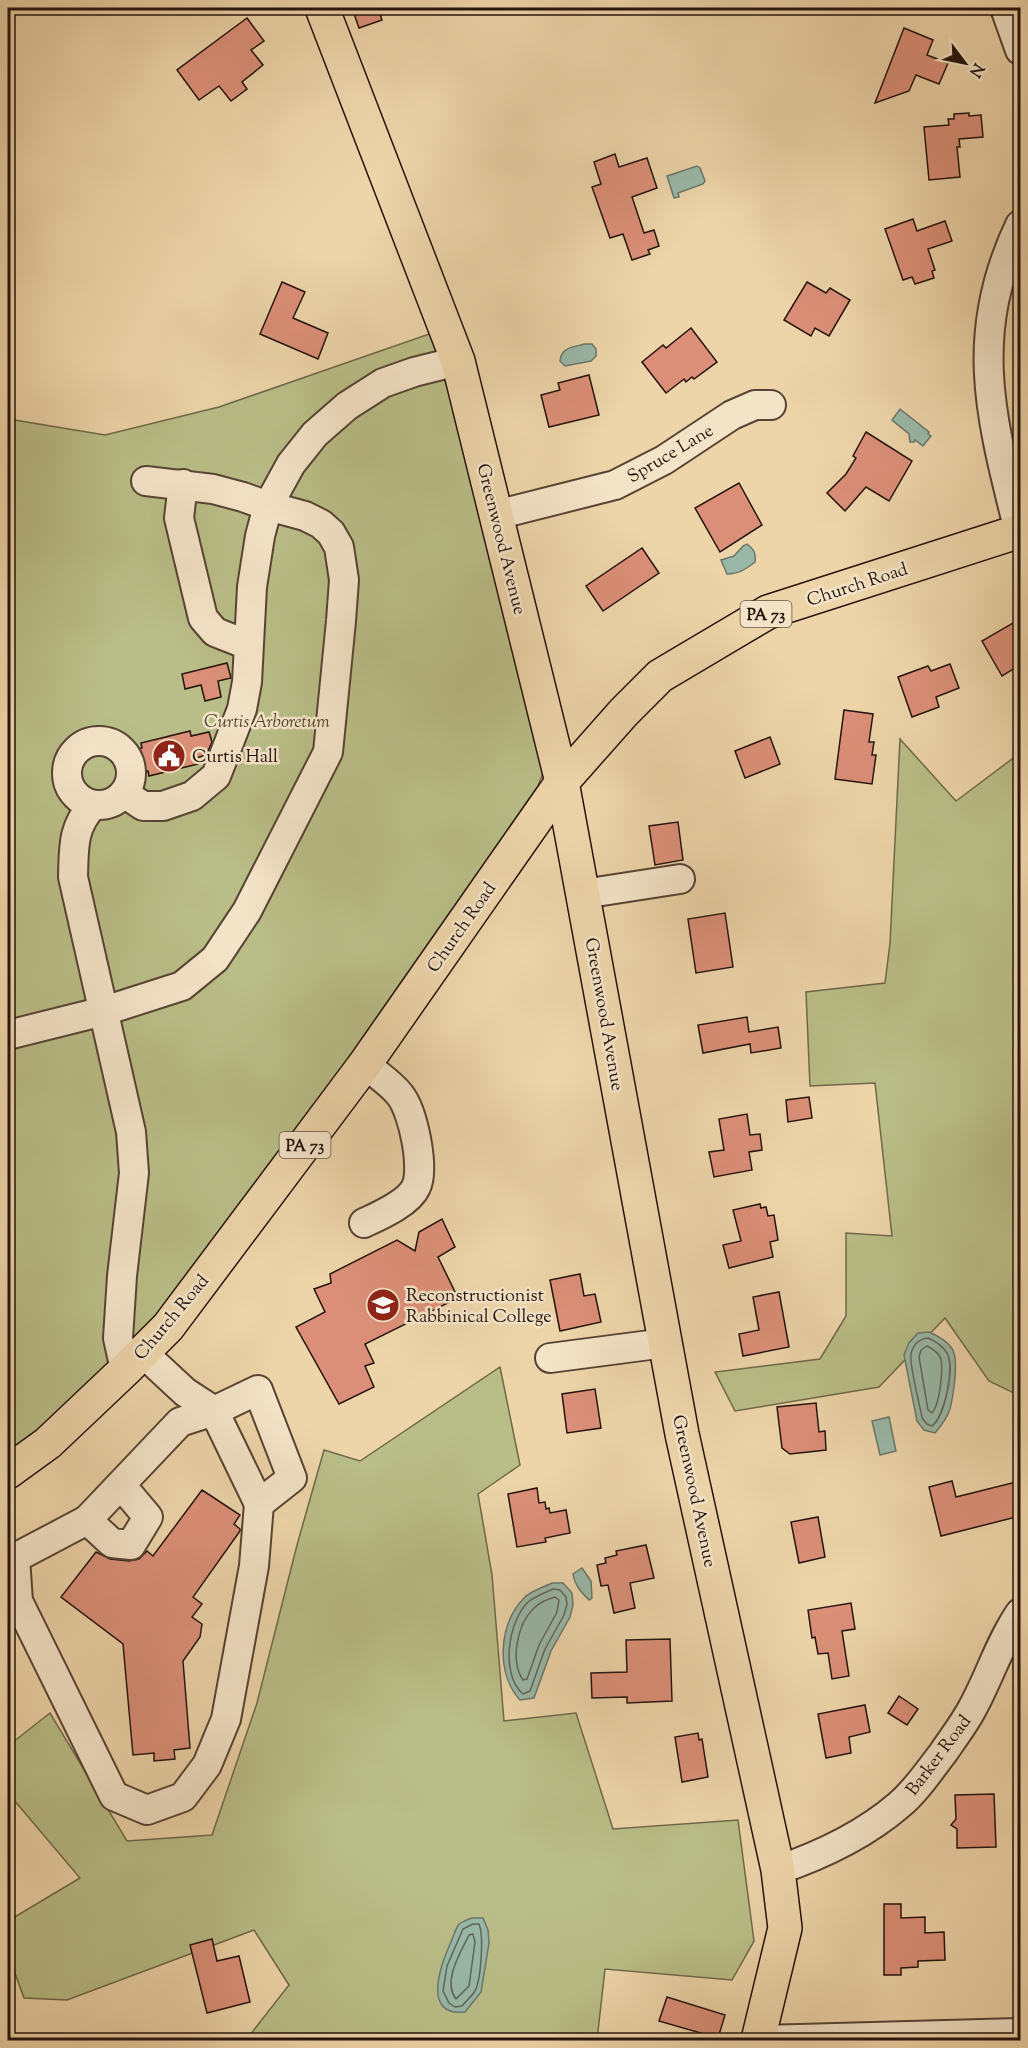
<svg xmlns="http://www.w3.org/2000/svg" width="1028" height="2048" viewBox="0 0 1028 2048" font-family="'Sorts Mill Goudy',serif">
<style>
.green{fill:#b9bd87;stroke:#6f684a;stroke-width:1.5}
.water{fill:#99b8a8;stroke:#6b766a;stroke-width:1.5}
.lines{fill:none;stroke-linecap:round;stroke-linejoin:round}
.shore{stroke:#5f665a;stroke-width:1.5}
.building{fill:#db8f78;stroke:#25130c;stroke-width:1.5}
.minor-casing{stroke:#574333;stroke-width:32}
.major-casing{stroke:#25130c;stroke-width:36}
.minor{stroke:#f3e3c7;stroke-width:28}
.major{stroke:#edd4a9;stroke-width:33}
.labels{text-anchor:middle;stroke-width:5;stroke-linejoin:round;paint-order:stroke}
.shield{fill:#f3e3c7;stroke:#635144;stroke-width:1.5}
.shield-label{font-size:16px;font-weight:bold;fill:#25130c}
.street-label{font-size:18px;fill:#25130c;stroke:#f3e3c7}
.park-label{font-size:18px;font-style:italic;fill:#514631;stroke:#f3e3c7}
.poi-label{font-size:18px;fill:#25130c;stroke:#f3e3c7;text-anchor:start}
</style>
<rect width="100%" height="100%" fill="#edd4a9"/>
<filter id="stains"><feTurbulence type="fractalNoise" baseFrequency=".00333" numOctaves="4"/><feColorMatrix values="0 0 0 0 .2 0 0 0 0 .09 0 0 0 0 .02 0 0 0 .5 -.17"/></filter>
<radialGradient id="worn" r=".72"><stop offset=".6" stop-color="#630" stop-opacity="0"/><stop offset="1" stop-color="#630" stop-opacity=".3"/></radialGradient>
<g class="green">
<path d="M435,332L546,765L538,786L339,1071L142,1334L98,1381L8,1457V419L105,435L219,407Z"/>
<path d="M900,739L956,801L1020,753V1396L989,1381L945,1318L879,1387L735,1411L715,1372L820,1359L846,1316V1233L892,1236L875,1083L810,1086L806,992L885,983L890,943Z"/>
<path d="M500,1367L520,1465L478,1494L492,1575L504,1721L576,1713L613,1829L738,1820L754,1941L732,1980L605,1969L597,2040H246L289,1985L254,1930L67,2000L24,1998L8,1954V1921L80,1878L8,1793V1746L50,1713L127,1841L212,1835L257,1703L297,1545L324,1450L360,1461Z"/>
</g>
<g class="water">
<path d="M697,166L700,168L705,181L703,184L678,193L679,197L674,198L667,176Z"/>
<path d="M585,344H592L596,349V356L591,361L565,366L560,361C561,347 574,347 585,344Z"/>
<path d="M900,409L929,432L928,434L931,436L923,446L915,440L914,442H910L909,434L892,420Z"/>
<path d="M747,544C754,549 756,553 755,562C746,569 739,574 727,574L721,560L734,556L743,546Z"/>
<path d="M929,1332C938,1336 951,1343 954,1353C958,1365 953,1397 950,1409C947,1418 941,1426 935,1433L924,1430L917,1421L904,1355L909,1343L918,1333Z"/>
<path d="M889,1417L896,1451L880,1455L872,1421Z"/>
<path d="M582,1568L591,1581L592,1598L589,1600C581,1592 575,1586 573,1574Z"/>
<path d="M552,1583H563L572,1593L573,1605L570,1617L551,1651L534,1698L520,1700C496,1674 498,1625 524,1598C530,1591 544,1587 552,1583Z"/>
<path d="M472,1918H483L488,1930L489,1943L481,1992L465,2012C421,2017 441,1964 451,1942C453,1937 456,1928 459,1924C462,1922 469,1919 472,1918Z"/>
</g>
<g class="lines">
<g class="shore">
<path d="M928,1338C935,1341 942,1345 947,1353C955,1367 945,1416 932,1426L927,1424L922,1418C920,1405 909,1365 911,1354C913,1345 919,1339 928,1338Z"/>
<path d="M927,1346C933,1349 939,1353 941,1359C943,1371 940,1404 932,1413L928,1410L919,1357L921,1350Z"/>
<path d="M553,1589L560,1590L566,1597L567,1604L564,1615L545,1649L530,1691L523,1694C500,1674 508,1622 528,1602C534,1597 546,1592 553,1589Z"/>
<path d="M555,1597L559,1600L557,1612L539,1645L527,1679L523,1680C510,1661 517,1624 534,1608C539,1603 548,1599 555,1597Z"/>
<path d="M473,1924H479C484,1935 481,1980 475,1991C472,1996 466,2001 462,2006L455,2007L449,2003L443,1991L447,1966L463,1929Z"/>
<path d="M473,1934L475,1942L469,1986L456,1999C442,1981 461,1952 469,1935Z"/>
</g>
</g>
<g class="building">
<path d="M352,8H378L382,20L359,28Z"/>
<path d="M247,18L264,41L251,50L263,65L242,82L247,89L231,101L219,86L199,100L177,70Z"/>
<path d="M904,28L933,40L927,55L948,63L939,84L916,75L909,91L875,103Z"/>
<path d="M969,113V116L981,115L983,137L959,139L960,147H957L960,177L929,180L924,127L949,125L948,119H954V114Z"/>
<path d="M615,154L619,167L647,158L657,188L632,197L644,233L654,230L659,246L648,250L650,254L632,260L623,234L610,238L592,187L601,184L594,162Z"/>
<path d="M913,219L917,231L945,221L952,241L928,249L935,270L932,271L934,278L915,284L912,277L903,280L885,229Z"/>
<path d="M282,282L305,292L293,318L328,333L318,359L260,334Z"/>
<path d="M807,282L826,293L830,288L850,300L829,336L815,328L811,336L784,320Z"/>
<path d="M691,328L717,362L694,379L692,377L686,382L684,379L666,393L642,362L663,345L666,348Z"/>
<path d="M589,375L599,415L549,427L541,395L560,390L558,383Z"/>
<path d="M866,432L912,461L889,501L866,487L845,511L827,493L846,474L856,458L853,456Z"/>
<path d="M739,483L762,525L720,552L695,508Z"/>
<path d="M642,548L659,573L603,611L586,586Z"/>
<path d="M1020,619V665L1002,676L982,641Z"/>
<path d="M227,663L231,678L218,681L221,697L205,701L201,685L185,689L182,674Z"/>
<path d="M950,664L959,688L936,697L939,707L912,717L898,677L928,666L931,671Z"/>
<path d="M844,710L873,714L869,742H874L872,755H876L872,784L835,779Z"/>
<path d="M190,731L191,736L209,732L212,742L206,755L196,758L198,764L149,776L148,771L138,774L132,750L142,748L141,743Z"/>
<path d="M770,737L780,764L745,778L735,751Z"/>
<path d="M678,822L683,860L655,865L649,826Z"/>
<path d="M725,913L733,967L696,973L688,919Z"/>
<path d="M747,1017L749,1032L778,1027L781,1048L751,1053L750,1044L703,1053L698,1025Z"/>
<path d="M809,1097L812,1118L788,1122L786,1100Z"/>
<path d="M747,1114L750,1135L760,1134L762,1150L749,1152L752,1170L714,1177L709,1152L724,1150L719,1119Z"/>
<path d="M760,1204L761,1208L766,1207L768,1216L774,1215L778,1240L770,1242L773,1257L729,1268L723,1245L741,1241L733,1210Z"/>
<path d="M442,1219L455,1247L438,1257L458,1298L365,1344L374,1363L365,1366L374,1387L339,1404L296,1327L325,1312L314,1289L331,1283L330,1274L397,1240L415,1251L419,1232Z"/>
<path d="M580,1274L584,1296L595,1294L601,1322L560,1331L550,1280Z"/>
<path d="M779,1292L789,1347L743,1356L739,1334L759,1330L753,1297Z"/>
<path d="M595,1389L601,1428L567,1433L562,1394Z"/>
<path d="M816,1403L819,1432L825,1431L826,1450L790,1454L782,1448L777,1407Z"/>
<path d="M952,1481L956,1497L1020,1481V1516L941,1536L929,1487Z"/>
<path d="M537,1488L539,1503L545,1502L546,1509L549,1508L550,1513L566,1510L570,1533L545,1538L546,1542L517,1547L508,1494Z"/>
<path d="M202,1490L240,1515L234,1524L240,1529V1531L193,1597L202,1604L192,1617L202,1624L200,1637L183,1661L190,1748L174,1750L175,1759L154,1761V1753L133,1755L123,1644L61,1597L96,1552L110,1559L129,1561L139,1559L147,1551L153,1556Z"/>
<path d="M818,1517L825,1557L799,1563L791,1522Z"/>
<path d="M646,1545L654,1578L630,1583L635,1608L614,1613L608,1585L601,1586L597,1565L606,1563L605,1558L617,1555L616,1551Z"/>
<path d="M851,1603L855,1629L842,1631L849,1676L832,1679L828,1653L818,1654L815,1637L812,1638L808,1610Z"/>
<path d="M670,1639L672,1701L627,1703V1697L592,1698L591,1673L627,1672L626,1640Z"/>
<path d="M899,1696L918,1709L907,1725L888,1713Z"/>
<path d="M865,1705L870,1732L849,1737L851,1753L826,1758L818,1714Z"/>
<path d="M698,1733L699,1740L702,1739L708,1777L682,1782L675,1737Z"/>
<path d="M994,1794L996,1847L957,1848V1829L951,1825L956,1819L955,1795Z"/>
<path d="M884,1904H901V1918L925,1917V1933L944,1932L945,1960L918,1961V1967L901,1968V1975H884Z"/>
<path d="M212,1939L217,1961L239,1956L250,2002L207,2013L190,1945Z"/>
<path d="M667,1997L725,2015L718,2038L659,2021Z"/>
</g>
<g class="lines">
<g class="minor-casing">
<g id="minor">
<path d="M1005,8L1020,50"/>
<path d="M183,484L179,518L203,618L215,632L248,645"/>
<path d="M496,515L615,485L664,460L732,415L755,405H771"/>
<path d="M1019,531C991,418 967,336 1020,225"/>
<circle cx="99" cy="773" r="32"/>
<path d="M124,793L143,806H163L192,796L216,776L242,709L247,682L252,587L260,536L268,506L291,464L315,434L347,406L383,383L414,372L458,361"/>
<path d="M93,805C72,828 74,847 73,877L131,1132L134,1173L122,1276L118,1338L125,1370"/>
<path d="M583,894L680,879"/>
<path d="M8,1035L104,1011L182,986L215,959L247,911L328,752L341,621L344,580L339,547L331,533L321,524L305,516L268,506L243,497L213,489L146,481"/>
<path d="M364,1223C379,1216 409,1203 416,1187C425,1168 413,1111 400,1095C391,1083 376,1074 365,1064"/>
<path d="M550,1358L665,1343"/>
<path d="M121,1485L148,1517L131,1545L112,1543L87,1520L180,1422L214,1411L258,1390L292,1478L259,1504L214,1411L185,1392L142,1352"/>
<path d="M87,1520L15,1558L18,1601L114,1796L147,1810L183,1797L207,1765L226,1719L254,1566L259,1504"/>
<path d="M778,1870C822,1855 863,1836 899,1805C916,1791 929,1771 943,1753C953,1738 965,1723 973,1707C990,1676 1000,1642 1020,1613"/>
<path d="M758,2040L1020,2033"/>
</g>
</g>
<g class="major-casing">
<g id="major">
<path d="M322,8L458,361L562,782L682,1434L778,1870L785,1928L758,2040"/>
<path d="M8,1472L48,1443L125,1370L168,1327L365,1064L562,782L624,712L660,676L768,612L1020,531"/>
</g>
</g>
<use href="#minor" class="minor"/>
<use href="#major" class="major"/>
</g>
<defs>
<g id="civic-disc" transform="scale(1.725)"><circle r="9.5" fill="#8f2418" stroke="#f3e3c7"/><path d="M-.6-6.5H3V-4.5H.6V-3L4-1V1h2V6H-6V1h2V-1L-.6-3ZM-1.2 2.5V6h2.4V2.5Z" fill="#fff"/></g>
<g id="university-disc" transform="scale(1.725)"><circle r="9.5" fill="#8f2418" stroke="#f3e3c7"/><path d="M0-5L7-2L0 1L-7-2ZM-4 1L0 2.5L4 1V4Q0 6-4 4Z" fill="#fff"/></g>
</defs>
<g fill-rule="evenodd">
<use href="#civic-disc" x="169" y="756"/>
<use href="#university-disc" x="383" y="1305"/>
</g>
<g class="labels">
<g class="shield">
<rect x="740.5" y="601" width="51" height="26" rx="4.5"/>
<rect x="279.5" y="1132" width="51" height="26" rx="4.5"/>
</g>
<g class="shield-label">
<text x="766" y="620">PA 73</text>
<text x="305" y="1151">PA 73</text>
</g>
<g class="street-label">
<text transform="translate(670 453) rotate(-31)" y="6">Spruce Lane</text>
<text transform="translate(502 539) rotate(76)" y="6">Greenwood Avenue</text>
<text transform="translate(857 584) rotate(-18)" y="6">Church Road</text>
<text transform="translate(461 927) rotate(-55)" y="6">Church Road</text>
<text transform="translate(605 1014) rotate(80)" y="6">Greenwood Avenue</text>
<text transform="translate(171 1317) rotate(-50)" y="6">Church Road</text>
<text transform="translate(695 1491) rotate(78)" y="6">Greenwood Avenue</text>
<text transform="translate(938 1755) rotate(-53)" y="6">Barker Road</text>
</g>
<g class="park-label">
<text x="267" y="727">Curtis Arboretum</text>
</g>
<g class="poi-label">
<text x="192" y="762">Curtis Hall</text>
<text x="406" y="1301">Reconstructionist<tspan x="406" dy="21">Rabbinical College</tspan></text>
</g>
</g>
<rect width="1028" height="2048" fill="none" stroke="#edd4a9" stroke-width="30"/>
<rect x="9" y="9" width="1010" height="2030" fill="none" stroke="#25130c" stroke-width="3"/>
<rect x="15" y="15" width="998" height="2018" fill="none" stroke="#25130c" stroke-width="1.5"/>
<g transform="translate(965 63) rotate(122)" stroke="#f3e3c7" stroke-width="4.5" paint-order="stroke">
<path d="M0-4.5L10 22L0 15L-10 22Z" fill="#25130c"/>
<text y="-9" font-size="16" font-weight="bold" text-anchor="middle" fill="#25130c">N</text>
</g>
<rect width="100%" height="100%" filter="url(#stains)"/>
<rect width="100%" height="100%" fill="url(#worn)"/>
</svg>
